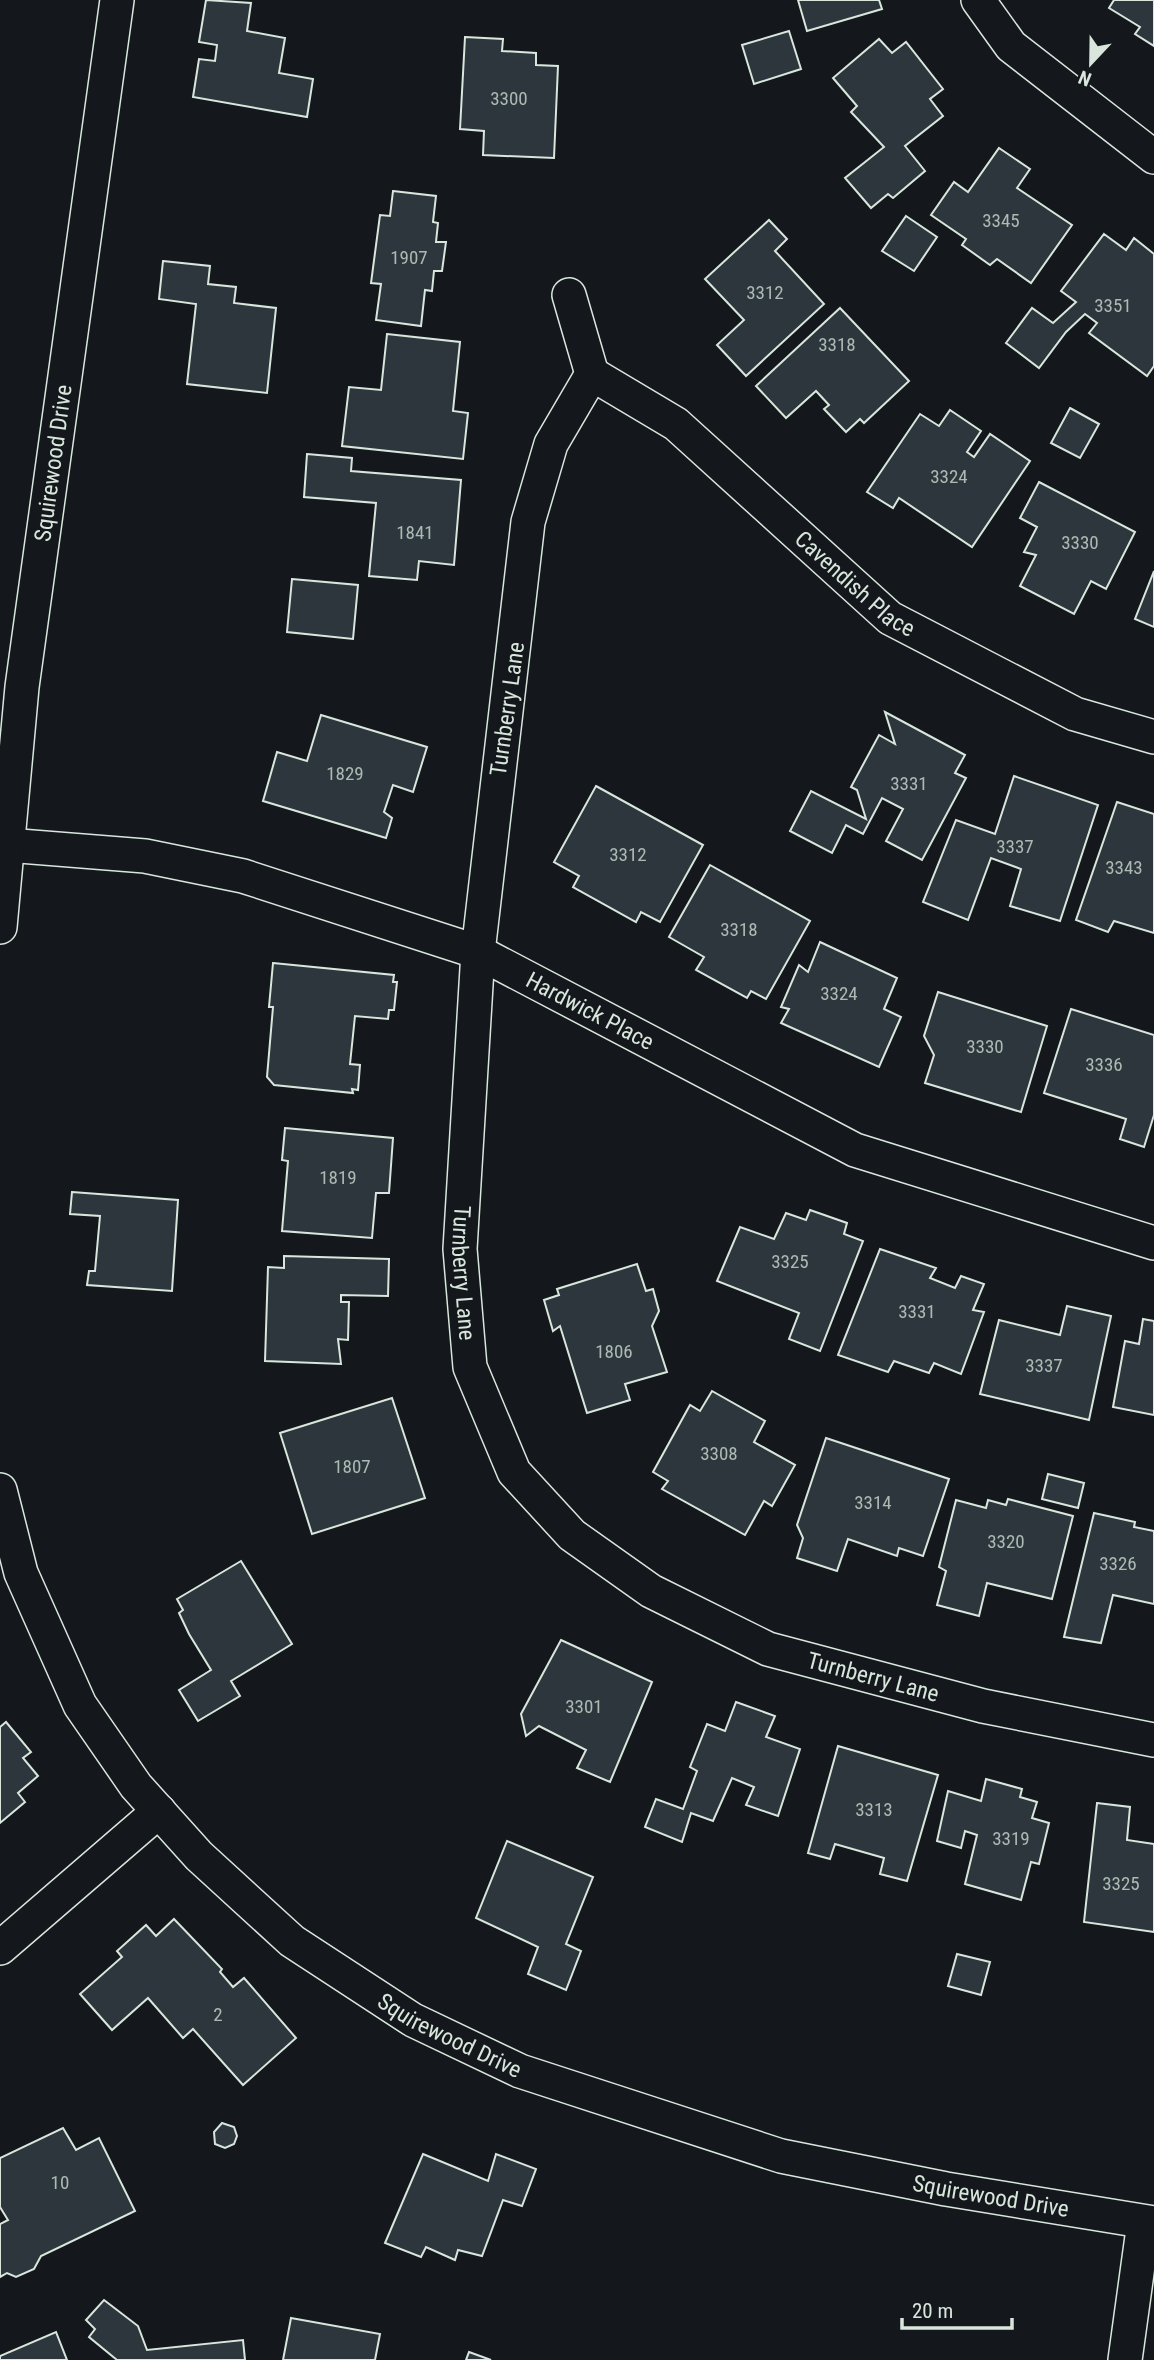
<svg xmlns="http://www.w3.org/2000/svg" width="1154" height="2360" viewBox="0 0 1154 2360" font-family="'Roboto Condensed',sans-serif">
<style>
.building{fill:#2c363c;stroke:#d8e6dc;stroke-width:2}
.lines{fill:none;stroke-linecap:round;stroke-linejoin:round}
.minor-casing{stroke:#d8e6dc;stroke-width:36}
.minor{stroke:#14181c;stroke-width:33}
.labels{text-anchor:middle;stroke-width:5;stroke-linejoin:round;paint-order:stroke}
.number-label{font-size:19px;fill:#adbab4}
.street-label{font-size:23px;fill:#d8e6dc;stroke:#14181c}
</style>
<rect width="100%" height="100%" fill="#14181c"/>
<g class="building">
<path d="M206,0L251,3L247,31L285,38L279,73L313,79L307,117L193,97L199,59L215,61L217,45L199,42Z"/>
<path d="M798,0H879L882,9L807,31Z"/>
<path d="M1114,0H1154V46L1135,34L1140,27L1109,8Z"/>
<path d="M789,31L801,69L754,84L742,45Z"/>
<path d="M465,37L503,39L502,51L536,53V65L558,66L554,158L483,155L484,131L460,129Z"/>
<path d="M879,39L892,53L906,42L943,89L930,99L943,116L905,146L925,171L893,198L888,194L871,208L845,178L884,147L851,112L857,106L833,78Z"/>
<path d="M999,148L1030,169L1017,188L1072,225L1031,283L997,259L990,265L962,245L966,239L931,215L954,182L968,192Z"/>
<path d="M393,191L436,196L433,222L438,223L436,242H446L442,271H434L432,291L425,290L421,326L376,320L381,284L371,283L380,215L390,216Z"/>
<path d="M906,216L937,237L914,271L882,251Z"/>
<path d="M769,220L787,239L775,251L824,304L746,376L717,345L744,320L705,279Z"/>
<path d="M1104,234L1126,250L1134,238L1154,254V366L1147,376L1089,333L1097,323L1085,314L1066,332L1039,368L1006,343L1032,308L1053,323L1076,302L1061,291Z"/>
<path d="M163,261L210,266L208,284L236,287L234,303L276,308L267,393L187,384L196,304L159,299Z"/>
<path d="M840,308L909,381L864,423L860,419L846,432L824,409L829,405L816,391L786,418L756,386Z"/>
<path d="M387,334L460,342L453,411L468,413L463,459L342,446L349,387L381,390Z"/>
<path d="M1070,408L1099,424L1080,458L1051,443Z"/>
<path d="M950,410L981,431L967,452L974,457L990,434L1030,461L972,547L899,498L893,508L867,492L920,414L939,426Z"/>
<path d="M307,454L352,458L351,471L461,480L454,565L419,561L417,580L369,576L376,503L304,497Z"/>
<path d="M1039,482L1135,532L1106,589L1091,581L1074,614L1020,586L1036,555L1024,552L1037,527L1020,518Z"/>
<path d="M1154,571V627L1135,619Z"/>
<path d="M292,579L358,585L353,639L287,632Z"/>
<path d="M885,712L965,755L955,773L966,778L922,860L886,841L903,809L882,798L863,834L846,825L832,853L790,831L811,791L866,819L857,790L851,787L879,735L895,744Z"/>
<path d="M321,715L427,747L413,792L393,785L384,812L392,818L386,838L263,801L277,752L307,761Z"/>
<path d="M1014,776L1098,805L1060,921L1010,906L1021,869L991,858L968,920L923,902L956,820L995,834Z"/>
<path d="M596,786L703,845L660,922L641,912L636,922L573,887L579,876L554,862Z"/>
<path d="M1117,802L1154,814V933L1114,921L1108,932L1076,920Z"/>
<path d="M710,865L810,921L766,999L751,991L747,998L696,970L704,957L669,937Z"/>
<path d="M820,942L897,978L884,1009L901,1017L879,1067L781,1023L789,1009L781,1007L799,965L808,972Z"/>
<path d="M273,963L394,975L393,982H397L394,1010H389L388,1019L355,1016L350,1064L360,1065L358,1090L352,1089L353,1093L274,1085L267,1077L273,1007H269Z"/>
<path d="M938,992L1047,1026L1021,1112L925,1083L934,1055L924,1036Z"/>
<path d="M1071,1009L1154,1035V1115L1144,1147L1120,1139L1126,1119L1044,1093Z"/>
<path d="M285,1128L393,1138L389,1193H376L372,1238L282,1231L288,1161L282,1160Z"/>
<path d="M72,1192L178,1200L172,1291L87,1285L89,1271H95L100,1216L70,1214Z"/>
<path d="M810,1210L847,1223L844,1234L863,1241L820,1351L789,1339L799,1313L717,1281L740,1227L774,1239L786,1213L806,1220Z"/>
<path d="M880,1249L936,1268L930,1278L955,1288L961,1276L984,1284L973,1310L984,1312L961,1374L934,1363L929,1373L894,1361L888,1372L838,1355Z"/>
<path d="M284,1256L389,1259L388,1296L341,1295V1302H349L348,1340L338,1339L341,1364L265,1361L268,1267L284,1268Z"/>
<path d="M637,1264L646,1291L653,1289L659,1311L652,1326L667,1372L625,1384L630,1400L587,1413L560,1326L553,1331L544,1300L559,1295L557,1289Z"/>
<path d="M1067,1306L1111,1316L1089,1420L980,1394L999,1320L1060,1335Z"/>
<path d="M1143,1319L1154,1321V1415L1113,1407L1125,1341L1139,1344Z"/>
<path d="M712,1391L765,1421L754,1442L795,1465L772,1506L764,1501L745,1535L662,1489L668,1481L653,1472L690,1405L700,1411Z"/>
<path d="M392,1398L425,1498L312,1534L280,1433Z"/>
<path d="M826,1438L949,1479L923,1556L899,1548L897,1556L848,1539L837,1571L797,1558L803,1538L797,1525Z"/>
<path d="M1048,1474L1084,1483L1078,1508L1042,1499Z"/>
<path d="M1008,1499L1073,1516L1052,1599L987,1583L979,1616L937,1605L946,1571L939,1567L956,1500L986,1508L988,1500L1006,1505Z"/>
<path d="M1094,1513L1135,1522L1134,1527L1154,1531V1604L1113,1595L1101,1643L1064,1637Z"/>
<path d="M241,1561L292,1644L231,1681L240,1696L198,1721L179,1690L211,1670L189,1634L179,1613L183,1610L177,1599Z"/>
<path d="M561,1640L652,1682L610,1782L577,1768L586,1750L539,1726L526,1736L521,1714Z"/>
<path d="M736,1702L775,1716L766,1737L800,1749L778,1816L746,1805L754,1787L732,1778L713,1821L691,1813L682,1842L645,1827L656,1799L683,1809L697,1771L690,1767L707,1724L725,1731Z"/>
<path d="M6,1722L31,1752L23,1758L38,1776L18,1793L25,1802L0,1823V1727Z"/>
<path d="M838,1746L938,1775L907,1881L880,1874L884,1858L835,1844L830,1859L808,1853Z"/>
<path d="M986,1779L1022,1789L1020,1797L1037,1802L1032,1818L1049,1823L1039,1864L1031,1862L1021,1900L965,1884L977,1835L965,1831L961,1848L937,1841L948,1791L981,1801Z"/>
<path d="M1097,1803L1130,1807L1127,1840L1154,1844V1932L1084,1922Z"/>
<path d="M507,1841L593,1877L566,1944L581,1951L566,1990L528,1974L538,1947L476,1918Z"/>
<path d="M174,1919L222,1969L220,1972L233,1987L244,1978L296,2038L243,2085L193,2029L183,2038L148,1998L112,2030L80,1994L122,1957L117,1951L146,1925L156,1936Z"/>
<path d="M957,1954L990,1962L981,1995L948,1986Z"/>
<path d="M222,2123L234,2127L237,2136L234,2144L225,2148L215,2144L214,2132Z"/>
<path d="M63,2128L76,2150L99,2138L135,2211L41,2256L34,2269L16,2277L7,2273L0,2277V2224L8,2220L0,2207V2158Z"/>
<path d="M423,2154L488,2181L496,2154L536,2169L522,2206L503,2200L482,2256L458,2250L455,2260L426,2247L421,2257L385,2243Z"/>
<path d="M104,2300L138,2326L147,2350L243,2340L245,2360H117L89,2337L95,2329L86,2320Z"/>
<path d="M291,2318L380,2334L375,2360H283Z"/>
<path d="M56,2332L67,2360H0V2356Z"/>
<path d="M469,2352L491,2360H466Z"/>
</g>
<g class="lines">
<g class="minor-casing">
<g id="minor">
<path d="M978,0L1011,46L1154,157"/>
<path d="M569,295L592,374"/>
<path id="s1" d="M592,374L551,444L528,522L478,952L460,1249L470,1367L514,1472L572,1535L651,1591L768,1649L983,1706L1154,1740"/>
<path id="s2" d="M592,374L676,424L890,618L1075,714L1154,737"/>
<path id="s3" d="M7,845L145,856L243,876L478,952L855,1150L1154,1243"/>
<path id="s4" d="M0,927L22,687L117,0"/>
<path id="s5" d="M0,1490L21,1573L80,1705L136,1786L199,1856L292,1941L413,2020L520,2071L781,2156L946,2189L1154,2223"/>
<path d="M0,1948L159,1811"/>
<path d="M1125,2360L1144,2222"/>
</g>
</g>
<use href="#minor" class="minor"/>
</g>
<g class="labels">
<g class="number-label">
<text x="509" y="105">3300</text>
<text x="1001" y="227">3345</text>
<text x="409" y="264">1907</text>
<text x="765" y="299">3312</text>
<text x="1113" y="312">3351</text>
<text x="837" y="351">3318</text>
<text x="949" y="483">3324</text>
<text x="415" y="539">1841</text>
<text x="1080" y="549">3330</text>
<text x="345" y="780">1829</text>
<text x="909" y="790">3331</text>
<text x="1015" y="853">3337</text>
<text x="628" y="861">3312</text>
<text x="1124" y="874">3343</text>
<text x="739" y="936">3318</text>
<text x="839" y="1000">3324</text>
<text x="985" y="1053">3330</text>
<text x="1104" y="1071">3336</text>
<text x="338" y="1184">1819</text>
<text x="790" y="1268">3325</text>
<text x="917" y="1318">3331</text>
<text x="614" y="1358">1806</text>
<text x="1044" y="1372">3337</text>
<text x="719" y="1460">3308</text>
<text x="352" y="1473">1807</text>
<text x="873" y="1509">3314</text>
<text x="1006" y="1548">3320</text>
<text x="1118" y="1570">3326</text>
<text x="584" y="1713">3301</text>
<text x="874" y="1816">3313</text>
<text x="1011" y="1845">3319</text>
<text x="1121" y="1890">3325</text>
<text x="218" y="2021">2</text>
<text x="60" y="2189">10</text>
</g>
<g class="street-label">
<text dy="8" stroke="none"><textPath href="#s4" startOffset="467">Squirewood Drive</textPath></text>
<text dy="8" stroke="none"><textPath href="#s2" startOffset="338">Cavendish Place</textPath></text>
<text transform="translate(507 709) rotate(-82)" y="8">Turnberry Lane</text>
<text dy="8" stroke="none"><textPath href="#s3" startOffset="612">Hardwick Place</textPath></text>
<text dy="8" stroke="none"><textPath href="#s1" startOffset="917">Turnberry Lane</textPath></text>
<text dy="8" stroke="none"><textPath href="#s1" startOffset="1547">Turnberry Lane</textPath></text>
<text dy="8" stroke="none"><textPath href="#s5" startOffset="733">Squirewood Drive</textPath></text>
<text dy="8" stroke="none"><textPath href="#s5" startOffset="1300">Squirewood Drive</textPath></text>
</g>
</g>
<g transform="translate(1091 63) rotate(202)" stroke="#14181c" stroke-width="5" paint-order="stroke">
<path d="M0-5L12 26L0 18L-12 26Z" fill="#d8e6dc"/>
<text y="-10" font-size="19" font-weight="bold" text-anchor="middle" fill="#d8e6dc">N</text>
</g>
<path d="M902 2318v10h110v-10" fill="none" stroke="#d8e6dc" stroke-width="3.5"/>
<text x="912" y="2318" font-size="21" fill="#d8e6dc" stroke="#14181c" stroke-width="5" paint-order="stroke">20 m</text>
</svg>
